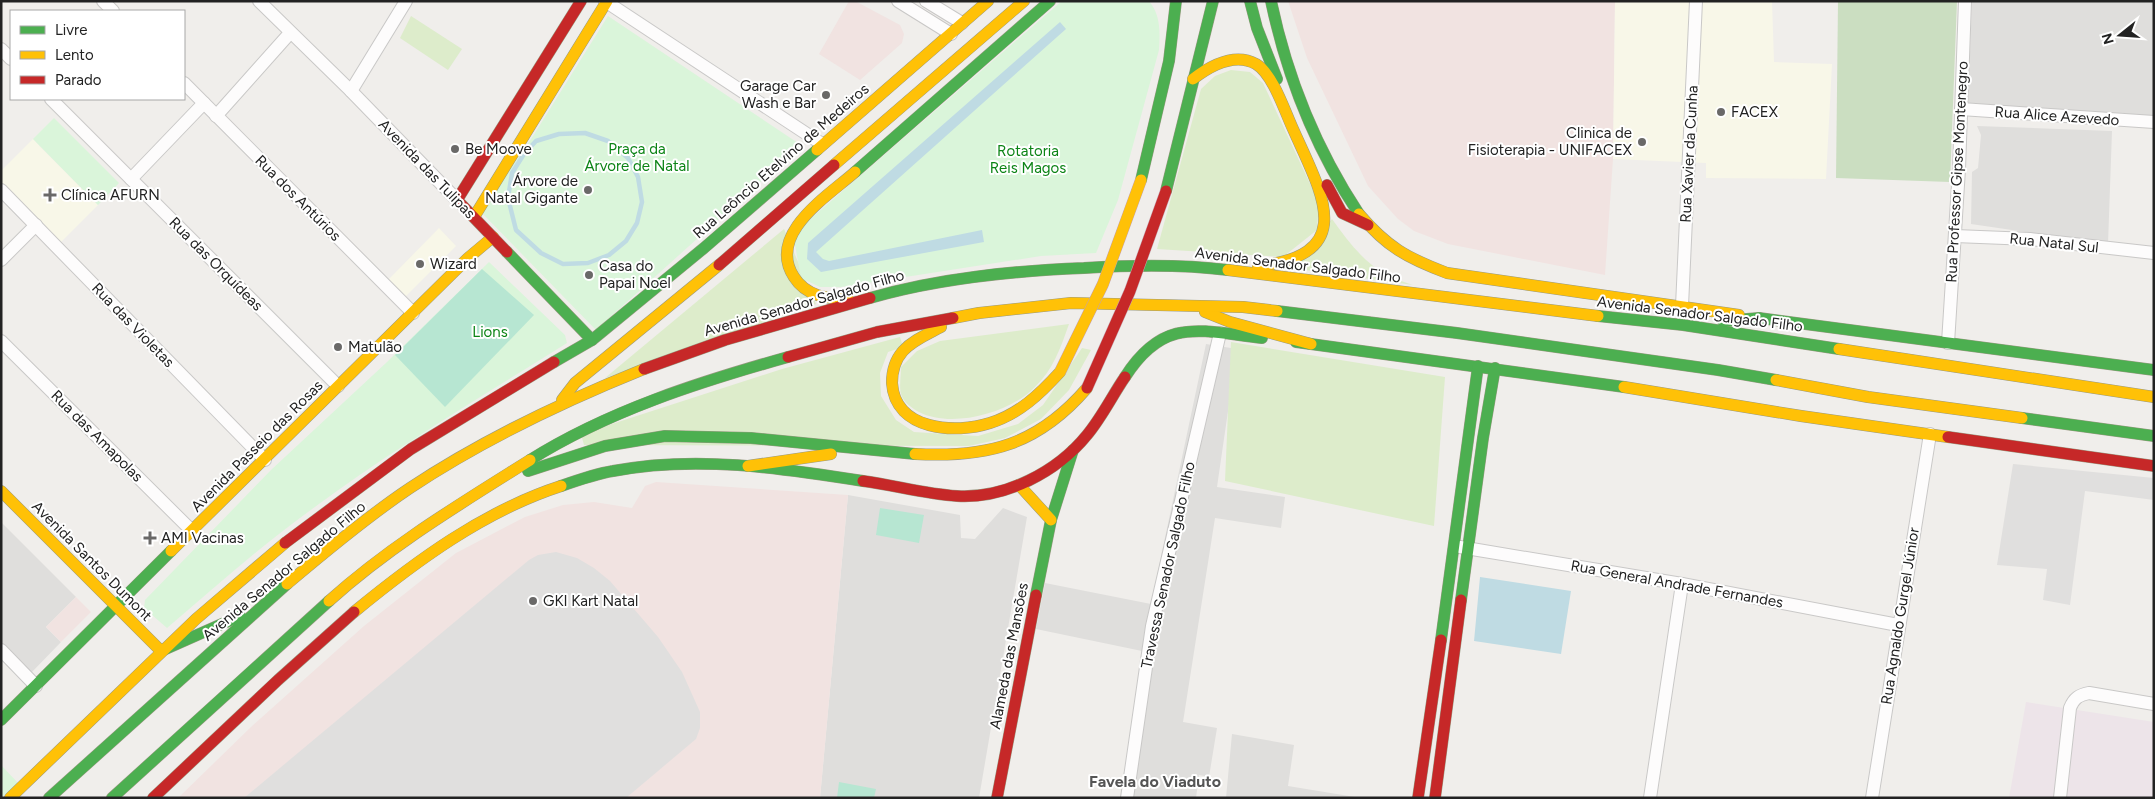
<svg xmlns="http://www.w3.org/2000/svg" width="2155" height="799" viewBox="0 0 2155 799" font-family="Figtree,sans-serif">
<style>
.residential{fill:#dfdedc}
.commercial{fill:#f1e3e1}
.industrial{fill:#ede4e9}
.education{fill:#f8f7e8}
.grass{fill:#ddeccb}
.forest{fill:#cbdec1}
.park{fill:#daf5da}
.pitch{fill:#b7e6d2}
.parking{fill:#e0dfde}
.water{fill:#bfdbe3}
.lines{fill:none;stroke-linecap:round;stroke-linejoin:round}
.stream{stroke:#bfdbe3;stroke-width:4.5}
.street-casing{stroke:#c9c8c7;stroke-width:14}
.fast-casing{stroke:#999a82;stroke-width:12}
.slow-casing{stroke:#999a82;stroke-width:12}
.jam-casing{stroke:#999a82;stroke-width:12}
.street{stroke:#fdfcfc;stroke-width:12}
.fast{stroke:#4caf50;stroke-width:11}
.slow{stroke:#ffc107;stroke-width:11}
.jam{stroke:#c62828;stroke-width:11}
.slow-bridge-casing{stroke:#c5a2ac;stroke-width:12;stroke-linecap:butt}
.jam-bridge-casing{stroke:#c5a2ac;stroke-width:12;stroke-linecap:butt}
.slow-bridge{stroke:#ffc107;stroke-width:11}
.jam-bridge{stroke:#c62828;stroke-width:11}
.poi-dot{fill:#6a6968;stroke:#fff;stroke-width:2}
.labels{text-anchor:middle;stroke-width:4;stroke-linejoin:round;paint-order:stroke}
.poi-label{font-size:15px;fill:#222;stroke:#fff;text-anchor:start}
.street-label{font-size:15px;fill:#222;stroke:#fff}
.park-label{font-size:15px;fill:#0c8416;stroke:#fff}
.neighbourhood-label{font-size:16px;font-weight:bold;fill:#555;stroke:#fff}
</style>
<rect width="100%" height="100%" fill="#f0eeeb"/>
<g class="residential">
<path d="M1972,1H2154V116L1968,104Z"/>
<path d="M1977,126L2112,131L2108,244L1971,224L1972,172L1978,168L1981,135Z"/>
<path d="M1206,344L1237,349L1217,487L1285,497L1281,528L1215,518L1183,722L1217,728L1209,777L1199,775L1196,798H1121L1142,651L1036,629L1045,583L1151,604Z"/>
<path d="M848,495L960,515L961,538L975,539L1003,508L1027,517L979,798H820Z"/>
<path d="M1,522L76,597L46,627L61,642L31,673L1,643Z"/>
<path d="M1232,734L1294,745L1288,786L1361,798H1226Z"/>
</g>
<g class="commercial">
<path d="M849,1H855L900,25L904,34L902,43L860,80L819,54Z"/>
<path d="M1288,1H1615L1613,159L1605,275L1448,244L1414,231L1398,219L1368,186L1307,58Z"/>
<path d="M656,482L848,495L820,798H178L252,726L364,626L456,553L525,517L563,505L594,502L632,508L645,486Z"/>
<path d="M76,597L91,612L61,642L46,627Z"/>
</g>
<path class="industrial" d="M2026,702L2154,722V798H2009Z"/>
<g class="education">
<path d="M1615,1H1772L1774,62L1832,64L1826,179L1706,178V163L1613,159Z"/>
<path d="M33,139L98,205L59,244L1,186V171Z"/>
<path d="M439,228L456,246L405,297L388,280Z"/>
</g>
<g class="grass">
<path d="M411,16L462,49L448,70L400,38Z"/>
<path d="M1231,70L1250,72L1263,83L1319,203L1317,230L1283,257L1157,249L1201,89L1215,76Z"/>
<path d="M1332,219C1347,240 1363,262 1387,275C1395,279 1404,282 1413,285L1291,268Z"/>
<path d="M784,229L816,304L605,378Z"/>
<path d="M1069,324C1061,347 1053,370 1035,387C1010,413 952,429 919,412C913,409 903,402 901,394C899,387 901,375 901,367L917,351L940,341Z"/>
<path d="M900,337L903,347L888,352L880,373L881,396L896,420L914,432L978,436L1018,424L1043,405L1082,348L1091,350L1069,390L1041,419L1005,438L969,446L584,445L581,434L782,369Z"/>
<path d="M1231,342L1445,377L1434,526L1225,481Z"/>
</g>
<path class="forest" d="M1838,1H1957L1950,182L1836,178Z"/>
<g class="park">
<path d="M1062,1H1149C1161,15 1160,33 1159,50L1118,200L1096,253L1041,256L841,287H820L801,278L793,234Z"/>
<path d="M608,16L801,145L596,330L481,212L533,136Z"/>
<path d="M54,118L119,183L98,205L33,139Z"/>
<path d="M489,262L565,335L567,343C478,399 388,452 304,515C256,550 212,590 167,628L144,608L145,600L271,470L387,362Z"/>
<path d="M1,765L18,783L1,798Z"/>
</g>
<g class="pitch">
<path d="M482,269L534,315L445,407L395,355Z"/>
<path d="M880,508L924,515L919,543L876,535Z"/>
<path d="M839,782L876,789L874,798H837Z"/>
</g>
<g class="parking">
<path d="M2013,464L2154,478V500L2085,491L2070,605L2043,600L2047,569L1997,565Z"/>
<path d="M556,552L577,558L594,568L610,581L658,637L682,672L700,712V728L696,739L626,798H244L529,560L538,555Z"/>
</g>
<g class="water">
<path d="M1060,22L1066,29L816,252L823,259L829,261L982,230L984,242L821,272L807,259L808,243Z"/>
<path d="M1480,577L1571,591L1561,654L1474,641Z"/>
</g>
<g class="lines">
<path class="stream" d="M585,133L608,141L628,158L638,177L642,202L637,223L626,241L609,255L588,263L563,264L541,253L516,230L508,198L512,173L524,154L536,141L559,134Z"/>
<g class="street-casing">
<g id="street">
<path d="M103,1L113,11"/>
<path d="M259,1L351,91L457,200"/>
<path d="M605,1L822,144"/>
<path d="M898,1L951,34"/>
<path d="M926,1L962,23"/>
<path d="M1,49L11,59"/>
<path d="M184,83L413,313"/>
<path d="M351,91L406,1"/>
<path d="M51,99L338,386"/>
<path d="M1961,109L2154,122"/>
<path d="M216,116L290,33"/>
<path d="M131,179L204,103"/>
<path d="M1,190L265,460"/>
<path d="M1955,236L2030,239L2154,253"/>
<path d="M1,260L36,225"/>
<path d="M1682,306L1696,1"/>
<path d="M1,341L193,532"/>
<path d="M1948,343L1959,169L1965,1"/>
<path d="M1460,547L1682,584L1898,625"/>
<path d="M1,650L36,686"/>
<path d="M1127,798L1152,626L1220,333"/>
<path d="M1650,798L1682,584"/>
<path d="M1872,798L1930,434"/>
<path d="M2060,798L2070,708C2074,698 2079,695 2089,693L2154,704"/>
</g>
</g>
<g class="fast-casing">
<g id="fast">
<path d="M1250,1L1257,28L1277,79"/>
<path d="M1271,1C1287,77 1316,149 1359,214"/>
<path d="M855,172L1050,1"/>
<path d="M1141,180L1169,61L1176,1"/>
<path d="M1166,191L1213,1"/>
<path d="M507,252L592,340"/>
<path d="M870,298C939,278 1012,271 1084,268C1131,265 1181,264 1228,270"/>
<path d="M1277,311L1457,333L1718,370L1776,380"/>
<path d="M1598,316L1683,325L1839,349"/>
<path d="M1759,318L2154,370"/>
<path d="M1723,321L1759,318"/>
<path d="M1296,342L1624,387"/>
<path d="M554,362L592,340L704,248L817,150"/>
<path d="M1125,377C1164,316 1200,331 1262,338"/>
<path d="M2022,418L2154,436"/>
<path d="M530,460C608,411 699,382 788,357"/>
<path d="M528,471L605,446L665,436L751,438L915,454"/>
<path d="M561,486C578,480 595,474 613,471C695,455 781,468 863,481"/>
<path d="M1036,595L1051,520L1073,450"/>
<path d="M1461,600L1483,438L1495,368"/>
<path d="M1441,640L1478,366"/>
<path d="M161,651L240,616"/>
<path d="M1,720L171,551"/>
<path d="M49,798L287,584"/>
<path d="M112,798L329,601"/>
</g>
</g>
<g class="slow-casing">
<g id="slow">
<path d="M1193,79C1210,66 1234,52 1256,64C1273,74 1285,112 1293,129C1321,192 1360,255 1258,266"/>
<path d="M817,150L988,1"/>
<path d="M834,165L1024,1"/>
<path d="M1359,214C1387,247 1407,258 1447,273L1739,315"/>
<path d="M474,217L607,1"/>
<path d="M1228,270L1598,316"/>
<path d="M848,299C827,299 806,296 794,277C766,234 828,196 855,172"/>
<path d="M1205,312L1230,322L1311,344"/>
<path d="M953,318L979,313L1071,303L1243,307L1277,311"/>
<path d="M941,327C928,334 913,340 903,351C895,360 892,371 892,383C895,431 956,434 990,423C1019,414 1040,394 1060,372"/>
<path d="M1839,349L2154,397"/>
<path d="M1776,380L1868,397L2022,418"/>
<path d="M1624,387L1801,416L1948,437"/>
<path d="M562,400L575,383L719,265"/>
<path d="M915,454C988,458 1038,445 1087,388"/>
<path d="M748,466L831,454"/>
<path d="M1019,485L1051,520"/>
<path d="M1,491L161,651"/>
<path d="M171,551L468,258L493,237"/>
<path d="M287,584C326,551 368,516 410,488C484,439 562,402 644,369"/>
<path d="M329,601C390,546 460,504 530,460"/>
<path d="M354,612C416,561 484,511 561,486"/>
<path d="M10,798L196,619L285,543"/>
</g>
</g>
<g class="jam-casing">
<g id="jam">
<path d="M1327,185L1342,213L1368,225"/>
<path d="M507,252L457,200L581,1"/>
<path d="M719,265L834,165"/>
<path d="M788,357L877,332L953,318"/>
<path d="M644,369L725,340L870,298"/>
<path d="M1948,437L2154,466"/>
<path d="M863,481C894,485 925,494 957,496C1005,499 1057,472 1087,435C1102,417 1112,396 1125,377"/>
<path d="M285,543L411,449L554,362"/>
<path d="M153,798L278,680L354,612"/>
<path d="M997,798L1036,595"/>
<path d="M1418,798L1441,640"/>
<path d="M1435,798L1461,600"/>
</g>
</g>
<use href="#street" class="street"/>
<use href="#fast" class="fast"/>
<use href="#slow" class="slow"/>
<use href="#jam" class="jam"/>
<g class="slow-bridge-casing">
<path id="slow-bridge" d="M1060,372L1103,284L1141,180"/>
</g>
<g class="jam-bridge-casing">
<path id="jam-bridge" d="M1087,388L1130,291L1166,191"/>
</g>
<use href="#slow-bridge" class="slow-bridge"/>
<use href="#jam-bridge" class="jam-bridge"/>
</g>
<g class="poi-dot">
<circle cx="826" cy="95" r="5"/>
<circle cx="1721" cy="112" r="5"/>
<circle cx="1642" cy="142" r="5"/>
<circle cx="455" cy="149" r="5"/>
<circle cx="588" cy="190" r="5"/>
<path d="M47.5 187.5h5v5h5v5h-5v5h-5v-5h-5v-5h5z"/>
<circle cx="420" cy="264" r="5"/>
<circle cx="589" cy="275" r="5"/>
<circle cx="338" cy="347" r="5"/>
<path d="M147.5 530.5h5v5h5v5h-5v5h-5v-5h-5v-5h5z"/>
<circle cx="533" cy="601" r="5"/>
</g>
<g class="labels">
<g class="poi-label">
<text x="816" y="91" text-anchor="end">Garage Car<tspan x="816" dy="17">Wash e Bar</tspan></text>
<text x="1731" y="117">FACEX</text>
<text x="1632" y="138" text-anchor="end">Clinica de<tspan x="1632" dy="17">Fisioterapia - UNIFACEX</tspan></text>
<text x="465" y="154">Be Moove</text>
<text x="578" y="186" text-anchor="end">Árvore de<tspan x="578" dy="17">Natal Gigante</tspan></text>
<text x="61" y="200">Clínica AFURN</text>
<text x="430" y="269">Wizard</text>
<text x="599" y="271">Casa do<tspan x="599" dy="17">Papai Noel</tspan></text>
<text x="348" y="352">Matulão</text>
<text x="161" y="543">AMI Vacinas</text>
<text x="543" y="606">GKI Kart Natal</text>
</g>
<g class="street-label">
<text transform="translate(2057 116) rotate(4)" y="5">Rua Alice Azevedo</text>
<text transform="translate(1689 154) rotate(-87)" y="5">Rua Xavier da Cunha</text>
<text transform="translate(781 161) rotate(-41)" y="5">Rua Leôncio Etelvino de Medeiros</text>
<text transform="translate(427 169) rotate(46)" y="5">Avenida das Tulipas</text>
<text transform="translate(1957 172) rotate(-87)" y="5">Rua Professor Gipse Montenegro</text>
<text transform="translate(298 198) rotate(45)" y="5">Rua dos Antúrios</text>
<text transform="translate(2054 243) rotate(6)" y="5">Rua Natal Sul</text>
<text transform="translate(216 264) rotate(45)" y="5">Rua das Orquídeas</text>
<text transform="translate(1298 265) rotate(7)" y="5">Avenida Senador Salgado Filho</text>
<text transform="translate(804 303) rotate(-16)" y="5">Avenida Senador Salgado Filho</text>
<text transform="translate(1700 314) rotate(7)" y="5">Avenida Senador Salgado Filho</text>
<text transform="translate(133 325) rotate(46)" y="5">Rua das Violetas</text>
<text transform="translate(97 436) rotate(45)" y="5">Rua das Amapolas</text>
<text transform="translate(257 446) rotate(-45)" y="5">Avenida Passeio das Rosas</text>
<text transform="translate(92 561) rotate(45)" y="5">Avenida Santos Dumont</text>
<text transform="translate(1168 565) rotate(-78)" y="5">Travessa Senador Salgado Filho</text>
<text transform="translate(284 571) rotate(-40)" y="5">Avenida Senador Salgado Filho</text>
<text transform="translate(1677 584) rotate(10)" y="5">Rua General Andrade Fernandes</text>
<text transform="translate(1900 616) rotate(-81)" y="5">Rua Agnaldo Gurgel Júnior</text>
<text transform="translate(1009 656) rotate(-79)" y="5">Alameda das Mansões</text>
</g>
<g class="park-label">
<text x="637" y="154">Praça da<tspan x="637" dy="17">Árvore de Natal</tspan></text>
<text x="1028" y="156">Rotatoria<tspan x="1028" dy="17">Reis Magos</tspan></text>
<text x="490" y="337">Lions</text>
</g>
<g class="neighbourhood-label">
<text x="1155" y="787">Favela do Viaduto</text>
</g>
</g>
<rect width="2155" height="799" fill="none" stroke="#222222" stroke-width="5"/>
<rect x="10" y="10" width="175" height="90" fill="#ffffff" stroke="#a7a7a7"/>
<rect x="20" y="26" width="25" height="8" fill="#4caf50" stroke="#a7a7a7"/>
<text x="55" y="35" font-size="15" fill="#222222">Livre</text>
<rect x="20" y="51" width="25" height="8" fill="#ffc107" stroke="#a7a7a7"/>
<text x="55" y="60" font-size="15" fill="#222222">Lento</text>
<rect x="20" y="76" width="25" height="8" fill="#c62828" stroke="#a7a7a7"/>
<text x="55" y="85" font-size="15" fill="#222222">Parado</text>
<g transform="translate(2120 35) rotate(253)" stroke="#ffffff" stroke-width="4" paint-order="stroke">
<path d="M0-4L9 19L0 12L-9 19Z" fill="#222222"/>
<text y="-8" font-size="14" font-weight="bold" text-anchor="middle" fill="#222222">N</text>
</g>
</svg>
